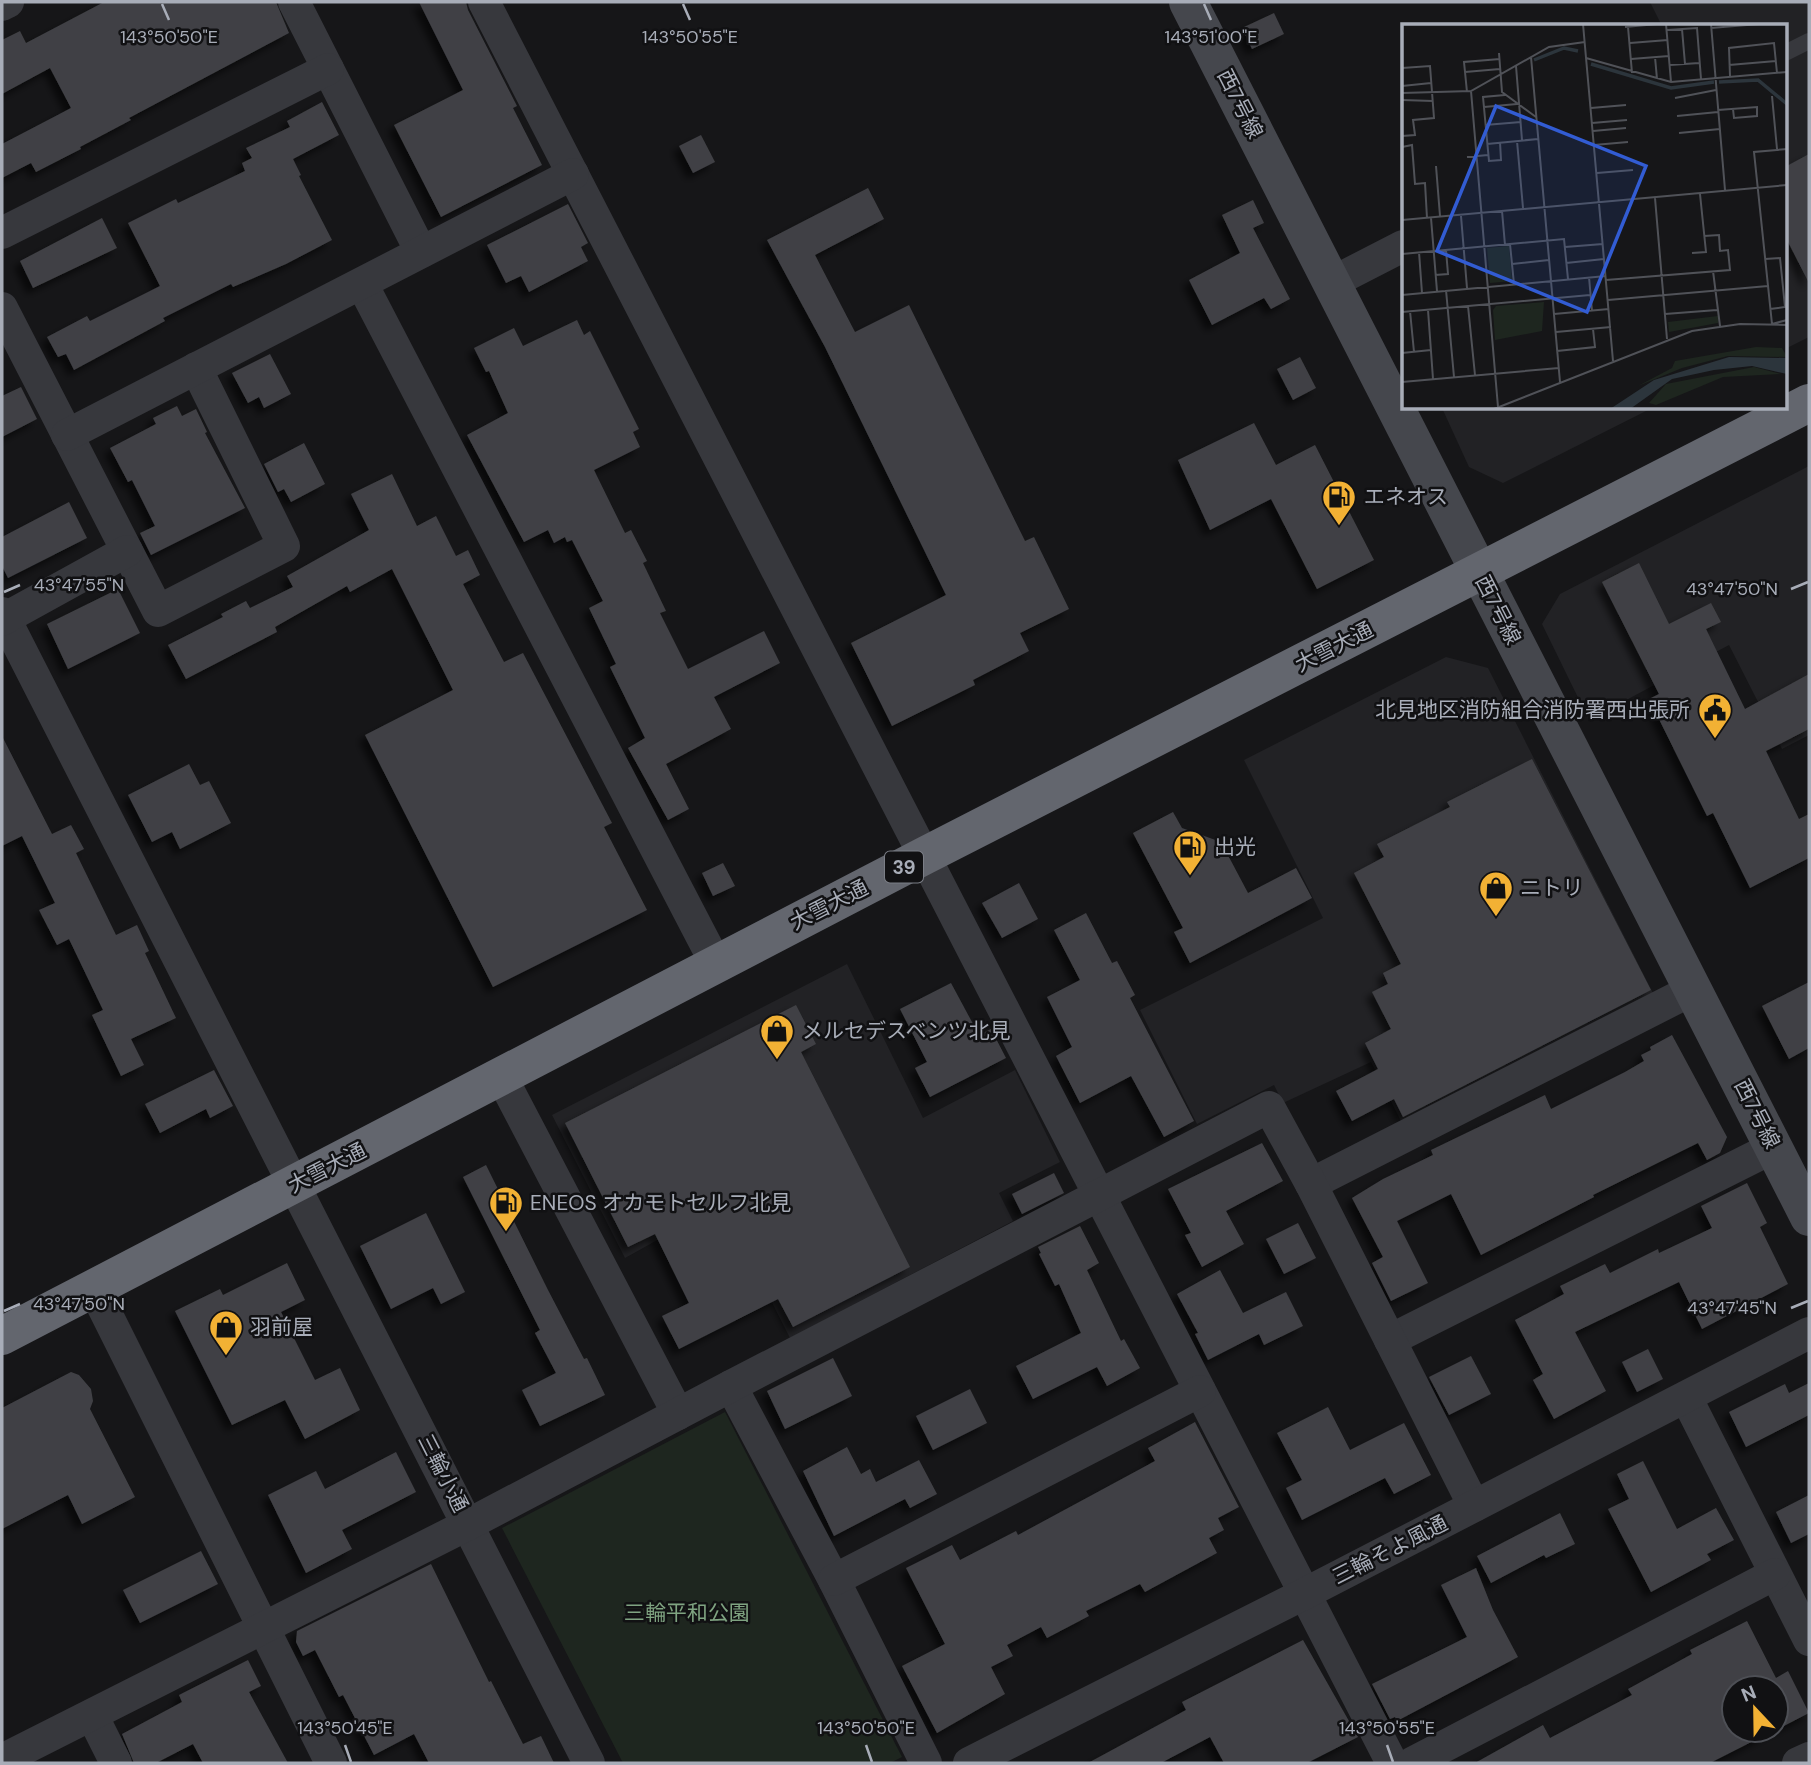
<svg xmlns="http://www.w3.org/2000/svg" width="1811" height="1765" viewBox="0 0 1811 1765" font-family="'DM Sans','Noto Sans JP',sans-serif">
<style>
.built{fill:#222225}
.green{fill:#1e261f}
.building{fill:#404145;filter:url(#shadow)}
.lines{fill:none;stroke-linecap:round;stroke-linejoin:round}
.lane{stroke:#37383d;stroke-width:16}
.street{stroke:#37383d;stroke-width:32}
.secondary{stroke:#45474d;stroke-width:38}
.highway{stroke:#63666e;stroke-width:38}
.ticks{fill:none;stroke:#a8adb8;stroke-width:2.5}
.labels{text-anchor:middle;stroke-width:5;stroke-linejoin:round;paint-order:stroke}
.shield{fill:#111113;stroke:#7b7e86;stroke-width:2}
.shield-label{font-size:19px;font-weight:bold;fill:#a8adb8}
.street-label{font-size:21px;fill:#a8adb8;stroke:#111113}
.poi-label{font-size:21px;fill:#a8adb8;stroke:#111113;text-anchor:start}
.park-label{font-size:21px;fill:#7fa381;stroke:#111113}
.inset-river{fill:none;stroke:#2c353c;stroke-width:3.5}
.inset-road{fill:none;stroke:#505258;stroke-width:2}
.view{fill:#325cd3;fill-opacity:0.15;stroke:#325cd3;stroke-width:3.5}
.inset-edge{fill:none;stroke:#a8adb8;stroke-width:3.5}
.ticks-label{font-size:18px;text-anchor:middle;fill:#a8adb8;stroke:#111113;stroke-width:5;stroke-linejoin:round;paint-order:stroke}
</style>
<defs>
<filter id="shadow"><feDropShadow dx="-6" dy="6" stdDeviation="3.5" flood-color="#0009"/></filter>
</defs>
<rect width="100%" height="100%" fill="#161618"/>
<g class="built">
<path d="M1650,2H1809V337L1785,349V26H1662Z"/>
<path d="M1442,408H1652L1503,483L1469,467Z"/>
<path d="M1809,466V735L1782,749L1729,645L1589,720L1542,624L1560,594Z"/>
<path d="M1446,657L1488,668L1653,993L1402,1123L1371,1062L1283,1103L1274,1085L1197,1124L1140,1010L1323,918L1244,760Z"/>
<path d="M847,964L923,1118L1015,1070L1060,1162L999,1193L1013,1221L790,1338L722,1204L625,1258L552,1115Z"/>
</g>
<path class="green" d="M725,1412L902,1757L890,1763H623L502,1528Z"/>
<g class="building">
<path d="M104,2H276L289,33L129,118L131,120L80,147L81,149L36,172L31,163L2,178V144L71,108L50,68L2,94V40L20,31L26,43Z"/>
<path d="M419,2H466L468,10L517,106L513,108L542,165L441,217L394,125L463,90Z"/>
<path d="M1274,13L1284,34L1252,49L1242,28Z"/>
<path d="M322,102L339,135L293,159L301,175L299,176L332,240L286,264L233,287L231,284L163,318L165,321L74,370L66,354L58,357L47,337L87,316L90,321L160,286L128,223L176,199L178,203L245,171L242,163L252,158L246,148L290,127L287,121Z"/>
<path d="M701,135L715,162L693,173L679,146Z"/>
<path d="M1809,154V283L1785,236V167Z"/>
<path d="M868,188L884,219L815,255L855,332L909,305L1025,541L1034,537L1069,609L1020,633L1029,651L973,680L975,685L892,726L851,643L946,595L825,347L767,240Z"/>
<path d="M1253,200L1264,223L1253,228L1290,299L1271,309L1264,298L1212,325L1189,280L1240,253L1222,215Z"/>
<path d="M568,204L588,243L581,247L588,261L529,292L521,276L506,283L487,245Z"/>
<path d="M102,218L117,248L33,288L20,261Z"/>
<path d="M577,320L584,335L590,331L639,429L633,432L640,447L594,470L625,533L631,530L647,561L643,563L666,611L660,613L688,669L764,631L780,663L714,697L731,729L666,764L689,809L668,820L628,748L645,738L610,667L616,664L589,608L603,601L572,540L567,542L565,537L554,543L548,530L524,542L467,435L508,413L489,371L486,372L474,348L514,328L523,346Z"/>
<path d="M270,354L291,394L264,408L259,397L248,403L232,373Z"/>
<path d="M1300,357L1316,388L1293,400L1277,369Z"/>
<path d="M21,387L37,419L2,437V396Z"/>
<path d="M177,406L182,416L196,409L207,432L205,433L245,508L151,555L140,533L155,526L132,480L128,482L110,448L156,424L153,418Z"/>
<path d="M1254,423L1276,465L1315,445L1374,560L1317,589L1271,499L1210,530L1178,460Z"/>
<path d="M304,443L325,484L291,502L284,489L278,492L264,464Z"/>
<path d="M392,474L417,526L436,516L456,556L468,550L480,575L463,584L504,662L523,653L612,823L604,827L647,910L493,987L365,735L453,690L392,569L350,592L347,586L275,627L277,632L186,679L168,645L223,617L221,614L246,601L250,608L293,587L287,576L369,530L351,494Z"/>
<path d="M69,502L87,538L8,578L2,566V537Z"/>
<path d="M1639,563L1669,624L1711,603L1721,622L1706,629L1745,709L1809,674V729L1766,751L1799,819L1809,814V858L1750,888L1713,813L1707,816L1649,699L1659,694L1602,582Z"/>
<path d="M118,589L140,633L68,669L47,624Z"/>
<path d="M2,736L52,834L71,825L84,849L76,853L116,935L137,925L149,951L145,953L176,1018L131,1039L144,1065L121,1076L92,1015L103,1010L69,939L57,945L39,910L55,903L22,836L2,846Z"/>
<path d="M1532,759L1651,990L1403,1117L1394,1099L1352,1121L1336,1091L1378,1069L1365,1043L1391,1029L1372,992L1388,984L1383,973L1401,964L1354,873L1384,857L1377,844L1450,807L1447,802Z"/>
<path d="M189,764L200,785L209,781L231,823L180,849L172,832L152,842L128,795Z"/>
<path d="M1173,812L1182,828L1221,842L1248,893L1296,868L1312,898L1190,963L1174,932L1183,928L1133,833Z"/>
<path d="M723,863L735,886L713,896L702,873Z"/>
<path d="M1019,883L1038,919L1002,938L982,903Z"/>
<path d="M1086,913L1112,963L1117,961L1135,995L1130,998L1194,1121L1164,1137L1131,1076L1080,1103L1056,1056L1072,1047L1047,997L1080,980L1054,930Z"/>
<path d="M1809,982V1048L1789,1059L1762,1006Z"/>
<path d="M951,983L979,1035L991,1029L1006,1058L930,1097L915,1068L927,1062L900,1009Z"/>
<path d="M796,1005L816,1044L801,1052L910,1267L793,1327L778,1299L679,1349L662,1316L689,1303L655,1234L628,1247L565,1123Z"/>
<path d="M1672,1035L1727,1137L1720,1153L1707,1160L1698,1143L1593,1195L1594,1197L1481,1255L1451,1194L1397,1221L1428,1283L1391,1301L1372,1263L1383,1257L1352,1198L1383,1179L1433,1155L1431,1150L1545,1095L1551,1109L1625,1072L1644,1061L1641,1055L1651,1050L1650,1047Z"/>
<path d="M214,1070L233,1106L210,1118L206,1109L160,1133L145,1104Z"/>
<path d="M1262,1143L1283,1181L1226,1211L1244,1244L1202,1267L1185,1235L1191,1233L1168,1189Z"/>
<path d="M486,1165L548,1290L584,1359L587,1358L605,1395L540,1426L522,1390L556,1373L535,1333L540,1330L463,1177Z"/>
<path d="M1054,1173L1064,1193L1022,1214L1012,1194Z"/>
<path d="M1747,1183L1767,1223L1760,1227L1788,1284L1702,1329L1679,1282L1575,1332L1606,1391L1554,1419L1533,1380L1543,1374L1515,1320L1564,1294L1560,1286L1605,1264L1610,1273L1658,1249L1659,1253L1712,1228L1701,1206Z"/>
<path d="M426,1213L465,1292L441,1304L433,1288L391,1309L360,1246Z"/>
<path d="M1298,1223L1316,1258L1284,1274L1266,1239Z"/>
<path d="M1080,1226L1099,1263L1087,1270L1121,1341L1124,1339L1140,1368L1107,1386L1097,1367L1033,1399L1016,1366L1081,1333L1059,1284L1055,1286L1039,1254L1041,1253L1038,1247Z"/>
<path d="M287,1263L305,1300L281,1312L315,1380L340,1368L360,1410L305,1439L285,1400L232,1425L175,1311L220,1289L223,1295Z"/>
<path d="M1220,1270L1243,1313L1286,1292L1303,1326L1264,1345L1259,1334L1208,1360L1195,1334L1198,1333L1177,1294Z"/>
<path d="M1648,1349L1663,1379L1637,1392L1622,1362Z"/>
<path d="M1471,1356L1491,1394L1449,1415L1429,1377Z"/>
<path d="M833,1358L852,1396L785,1429L767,1391Z"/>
<path d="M71,1372L79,1375L91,1389L93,1401L90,1409L135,1497L82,1524L68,1495L2,1529V1408Z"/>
<path d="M1809,1383V1415L1746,1447L1729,1412L1785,1384L1789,1393Z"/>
<path d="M970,1389L987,1423L933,1450L916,1416Z"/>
<path d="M1328,1407L1350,1450L1404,1423L1431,1475L1394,1494L1385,1478L1302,1520L1286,1488L1302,1480L1277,1433Z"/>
<path d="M1195,1422L1239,1507L1218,1518L1224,1530L1209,1538L1217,1553L1145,1592L1140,1584L1086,1611L1089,1616L1047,1638L1041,1627L1007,1645L1013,1656L991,1667L1005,1694L937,1733L902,1666L945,1644L906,1568L952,1545L960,1560L1016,1531L1018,1535L1155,1461L1148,1448Z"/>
<path d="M847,1447L861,1474L870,1469L876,1482L919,1460L937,1494L910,1508L905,1499L834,1536L803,1471Z"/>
<path d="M396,1452L416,1492L342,1530L352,1549L306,1573L268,1495L316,1471L325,1489Z"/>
<path d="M1643,1461L1677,1529L1716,1508L1734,1540L1707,1554L1711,1560L1651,1592L1608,1509L1629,1499L1617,1474Z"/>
<path d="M1809,1495V1534L1791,1543L1776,1512Z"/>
<path d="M1560,1513L1575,1544L1546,1558L1544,1555L1491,1583L1477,1556Z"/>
<path d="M201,1551L218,1584L140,1623L123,1590Z"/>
<path d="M431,1564L489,1682L491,1681L523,1744L541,1736L554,1763H429L414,1734L374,1755L343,1695L339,1697L315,1650L303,1656L296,1642L297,1631Z"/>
<path d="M1476,1568L1493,1610L1518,1657L1397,1721L1395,1717L1390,1719L1372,1684L1467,1637L1441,1585Z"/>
<path d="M1747,1621L1776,1678L1788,1671L1809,1713L1776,1730V1688H1734V1730H1775L1710,1763H1475L1543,1725L1550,1738L1632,1695L1628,1689L1692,1654L1690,1650Z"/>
<path d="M1303,1640L1358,1737L1307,1763H1224L1210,1737L1161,1763H1088L1186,1710L1182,1702Z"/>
<path d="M248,1660L261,1686L249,1692L288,1763H203L193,1744L156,1763H134L122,1734L182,1702L179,1695Z"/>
</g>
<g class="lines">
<path class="lane" d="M1785,53L1809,41"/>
<g class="street">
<path d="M294,2L421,252"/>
<path d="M484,2L1392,1763"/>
<path d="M2,5L8,2"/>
<path d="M2,233L328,69"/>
<path d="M1331,283L1403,246"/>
<path d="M362,284L716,964"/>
<path d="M2,308L158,611L284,546L196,368"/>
<path d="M67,435L573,174"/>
<path d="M2,613L589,1763"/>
<path d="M2,620L127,551"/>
<path d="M502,1078L678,1414"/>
<path d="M1311,1184L1694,989"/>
<path d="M94,1289L331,1763"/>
<path d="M1390,1340L1774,1147"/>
<path d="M731,1386L834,1580L926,1763"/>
<path d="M1686,1397L1809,1640"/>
<path d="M834,1580L1200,1391"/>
<path d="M92,1715L116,1763"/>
<path d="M2,1760L469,1524L731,1386L1269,1107L1311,1184L1474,1506"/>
<path d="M969,1763L1306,1593L1809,1333"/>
<path d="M1412,1763L1775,1574"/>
<path d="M1798,1763L1809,1758"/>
</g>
<path class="secondary" d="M1188,2L1809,1217"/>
<path class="highway" d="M2,1336L924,856L1809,403"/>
</g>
<path class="ticks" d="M162,4L169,20M683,4L690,20M1204,4L1211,20M1791,589L1808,582M4,592L20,585M1791,1308L1808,1301M4,1311L20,1304M345,1745L351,1762M866,1745L872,1762M1387,1745L1393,1762"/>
<defs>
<g id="fuel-pin" transform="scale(1.75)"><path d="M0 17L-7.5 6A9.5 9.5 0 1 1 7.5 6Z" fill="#f2b134" stroke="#111113"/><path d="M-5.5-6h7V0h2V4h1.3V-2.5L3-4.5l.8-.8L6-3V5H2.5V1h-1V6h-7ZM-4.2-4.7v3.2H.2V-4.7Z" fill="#111"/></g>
<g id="civic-pin" transform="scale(1.75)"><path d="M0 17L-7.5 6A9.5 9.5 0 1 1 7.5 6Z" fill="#f2b134" stroke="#111113"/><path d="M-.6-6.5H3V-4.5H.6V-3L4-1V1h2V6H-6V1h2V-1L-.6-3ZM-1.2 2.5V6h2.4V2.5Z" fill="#111"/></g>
<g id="shop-pin" transform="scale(1.75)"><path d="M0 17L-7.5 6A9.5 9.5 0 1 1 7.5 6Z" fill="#f2b134" stroke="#111113"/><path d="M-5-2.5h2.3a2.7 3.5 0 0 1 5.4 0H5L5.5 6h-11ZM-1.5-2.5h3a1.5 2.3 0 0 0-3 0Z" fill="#111"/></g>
</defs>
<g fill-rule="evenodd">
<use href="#fuel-pin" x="1339" y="497"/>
<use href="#civic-pin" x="1715" y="710"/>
<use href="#fuel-pin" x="1190" y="847"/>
<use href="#shop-pin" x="1496" y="888"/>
<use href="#shop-pin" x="777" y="1031"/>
<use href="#fuel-pin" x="506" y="1203"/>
<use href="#shop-pin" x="226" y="1327"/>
</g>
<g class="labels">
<rect class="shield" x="885" y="851.5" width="38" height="31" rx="5"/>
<g class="shield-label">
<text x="904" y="874">39</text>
</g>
<g class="street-label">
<text transform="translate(1240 104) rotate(63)" y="7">西7号線</text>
<text transform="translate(1498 610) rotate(63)" y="7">西7号線</text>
<text transform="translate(1334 647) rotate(-27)" y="7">大雪大通</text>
<text transform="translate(829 905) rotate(-27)" y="7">大雪大通</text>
<text transform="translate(1757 1114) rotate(63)" y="7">西7号線</text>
<text transform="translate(327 1168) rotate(-27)" y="7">大雪大通</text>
<text transform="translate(443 1473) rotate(63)" y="7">三輪小通</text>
<text transform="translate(1390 1550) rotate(-27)" y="7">三輪そよ風通</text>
</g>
<g class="poi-label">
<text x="1364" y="504">エネオス</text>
<text x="1690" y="717" text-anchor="end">北見地区消防組合消防署西出張所</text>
<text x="1214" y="854">出光</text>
<text x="1520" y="895">ニトリ</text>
<text x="802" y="1038">メルセデスベンツ北見</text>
<text x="530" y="1210">ENEOS オカモトセルフ北見</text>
<text x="250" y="1334">羽前屋</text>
</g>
<g class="park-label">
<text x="687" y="1620">三輪平和公園</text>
</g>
</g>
<g transform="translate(1402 24)">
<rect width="385" height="385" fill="#161618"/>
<path d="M107,222L110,257L88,259L85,224ZM142,278L140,307L93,316L91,286L94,282ZM316,292V299L267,308L266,298ZM354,323L380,324L385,333L326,332L280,344L236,362L270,344L273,337ZM352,343L379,350L321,353L254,381L247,379L264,360Z" fill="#1e261f"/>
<path d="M327,333L385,334V350L350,342L312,346L270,355L228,385H208L252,356Z" fill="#2c353c"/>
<path class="inset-river" d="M132,36L162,24L176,27M189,40L269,64L312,58M317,58L356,56L385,80"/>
<path class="inset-road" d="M181,0L211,337M264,0L269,58M309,0L323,166M223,3L255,0M226,3L230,49M309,4L357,0M280,5L283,40M265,6L295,4L299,55M228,19L266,16M97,29L100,68L134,93M129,33L158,358M253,33L255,55M184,34L269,58L385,48M229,35L267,32M268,41L297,39M327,41L374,37M114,42L120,116M0,44L28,42L32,94L11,96L13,111L0,112M63,48L98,45M328,52L327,24L372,19L375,49M0,62L29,59M69,67L96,383M65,68L62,38L98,35M0,69L69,67L147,23L183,18M370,72L375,125M273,74L314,66M0,76L31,77M82,83L115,80M189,84L224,81M316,86L355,83V92L332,94L331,85M275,92L316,88M190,99L225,96M83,101L119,98M191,107L224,104M277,109L318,105M115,117L121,184M98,118L99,136L87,137L81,73L103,71M85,120L136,115M192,121L226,118M0,123L10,121L13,160L23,159L25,194M385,125L352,128L370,300L385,296M65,133L86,131M34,142L38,192M195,149L231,146M253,174L265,315M100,187L103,221M59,192L65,264M29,194L35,267M0,196L385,161M108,220L112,260M163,223L201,220M17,228L20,269M290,229L304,228L298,170M0,230L162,215L166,255M363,235L378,234L383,283L368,285M164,239L202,235M110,240L147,236M311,247L318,302M33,251L46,250L44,226M187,253L190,287M204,256L328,246L326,226L318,227L317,211L302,212M44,266L52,353M0,271L204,252M206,276L366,262M66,282L73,351M26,286L31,355M8,287L12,328M0,288L188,271M152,290L207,285M263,290L315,286M154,308L209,303M155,327L193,323L191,305M0,329L29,326M0,358L157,344M92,385L290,307L338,300L385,301"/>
<path class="view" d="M94,82L244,142L185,288L35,227Z"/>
<rect width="385" height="385" class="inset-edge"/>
</g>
<g class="ticks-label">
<text x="169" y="43">143°50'50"E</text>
<text x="690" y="43">143°50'55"E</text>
<text x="1211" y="43">143°51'00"E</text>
<text x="79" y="591">43°47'55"N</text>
<text x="1732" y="595">43°47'50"N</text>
<text x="79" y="1310">43°47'50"N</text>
<text x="1732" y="1314">43°47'45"N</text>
<text x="345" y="1734">143°50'45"E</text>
<text x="866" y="1734">143°50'50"E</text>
<text x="1387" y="1734">143°50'55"E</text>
</g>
<rect width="1811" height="1765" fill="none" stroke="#a8adb8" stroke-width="7"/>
<g transform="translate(1755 1709) rotate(338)"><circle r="33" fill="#111113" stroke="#4d4f55" stroke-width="2"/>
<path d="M0-5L12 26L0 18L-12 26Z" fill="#f2b134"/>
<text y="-10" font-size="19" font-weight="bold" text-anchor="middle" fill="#a8adb8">N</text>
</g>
</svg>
